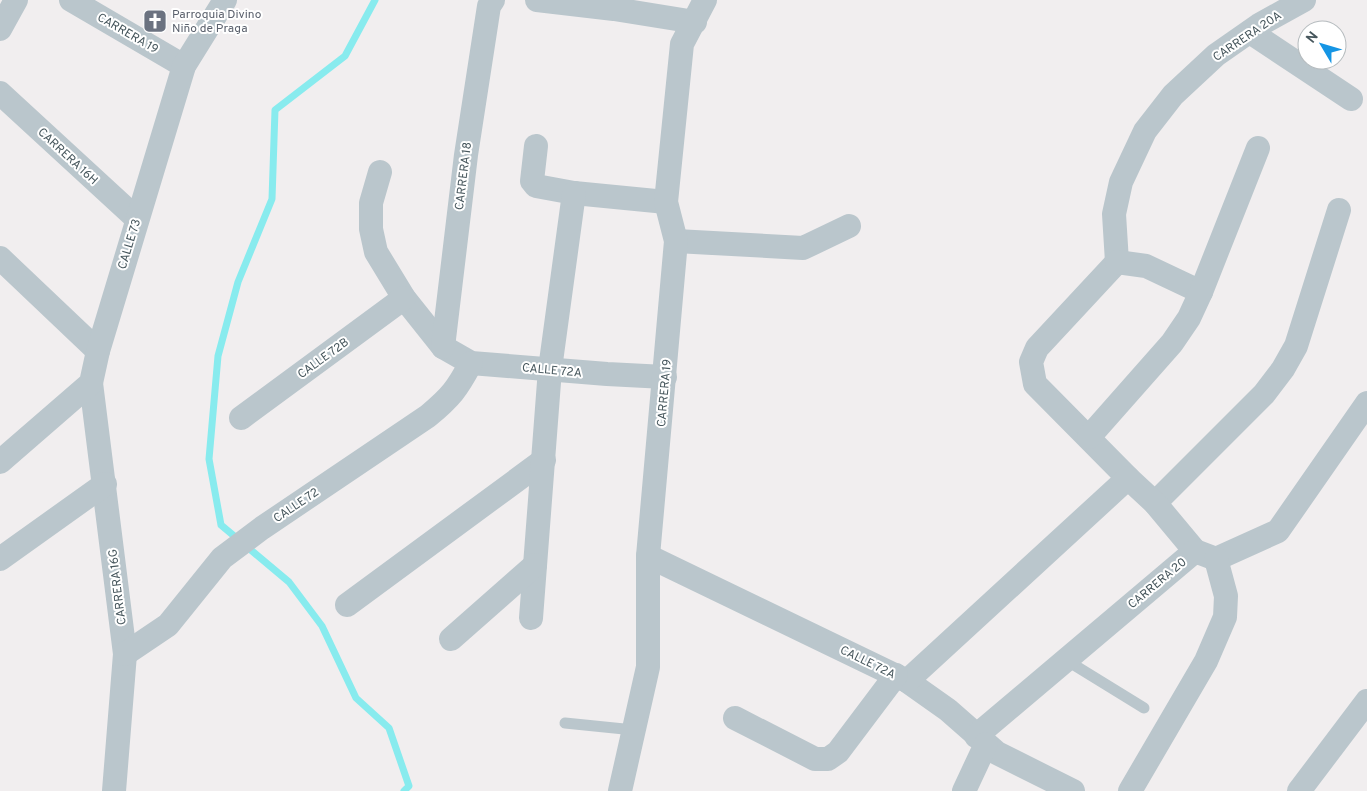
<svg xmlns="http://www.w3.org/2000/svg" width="1367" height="791" viewBox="0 0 1367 791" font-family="Overpass,sans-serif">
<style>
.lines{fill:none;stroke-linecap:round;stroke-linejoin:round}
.stream{stroke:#88ebee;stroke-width:7}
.lane{stroke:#bac6cc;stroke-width:11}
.street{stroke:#bac6cc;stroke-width:24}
.labels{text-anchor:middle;stroke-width:4;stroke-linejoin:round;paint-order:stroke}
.worship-label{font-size:12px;fill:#5b616d;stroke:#fff;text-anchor:start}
.street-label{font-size:12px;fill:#46565c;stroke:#fff}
</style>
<rect width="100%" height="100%" fill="#f1eeef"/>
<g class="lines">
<path class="stream" d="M375,0L345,56L275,110L272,199L238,282L218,356L209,459L221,525L289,582L322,626L356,698L389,728L409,786L404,791"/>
<g class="lane">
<path d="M1066,660L1144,708"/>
<path d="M565,723L634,730"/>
</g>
<g class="street">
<path d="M71,0L184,66"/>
<path d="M537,0L614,9L695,22"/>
<path d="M0,29L16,0"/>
<path d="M1250,32L1351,99"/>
<path d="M0,93L137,219"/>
<path d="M536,146L532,181L536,186L574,193L666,202"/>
<path d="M380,172L371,203V229L376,252L404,298L443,347L471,363L607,374L665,377"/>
<path d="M676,241L803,248L849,226"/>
<path d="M0,258L98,351"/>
<path d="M1117,262L1114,214L1121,182L1145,131L1173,95L1216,55L1259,25L1304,0"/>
<path d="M1117,262L1037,348L1031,362L1035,384L1128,478"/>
<path d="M1117,262L1146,266L1201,292"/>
<path d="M443,347L466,155L489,6L493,0"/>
<path d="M91,383L125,654L114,791"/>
<path d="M241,418L404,298"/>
<path d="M1089,437L1172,343L1189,318L1201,292L1258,148"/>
<path d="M0,462L91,383L98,351L184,66L225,0"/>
<path d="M1155,503L1264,394L1283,369L1296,346L1339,210"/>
<path d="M648,556L907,681L948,710L997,753L1073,791"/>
<path d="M0,559L105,484"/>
<path d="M347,605L544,460"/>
<path d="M531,618L550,369L574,193"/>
<path d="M451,639L535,565"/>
<path d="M125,654L168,625L222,558L262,528L428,416C451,397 457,389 471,363"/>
<path d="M907,681L1128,478L1155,503L1195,551"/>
<path d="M735,718L815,759H828L838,752L896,675"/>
<path d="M976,736L1195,551L1216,559L1278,531L1367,403"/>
<path d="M620,791L648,667V556L676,241L666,202L682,44L705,0"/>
<path d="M964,791L986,744"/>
<path d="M1130,791L1206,661L1225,617L1226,596L1216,559"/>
<path d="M1299,791L1367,701"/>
</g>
</g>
<defs>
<g id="church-square" transform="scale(1.25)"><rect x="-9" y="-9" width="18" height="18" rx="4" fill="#6b7280" stroke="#fff"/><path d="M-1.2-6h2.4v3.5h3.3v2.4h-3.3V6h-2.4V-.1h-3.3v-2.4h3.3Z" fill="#fff"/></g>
</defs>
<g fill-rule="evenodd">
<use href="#church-square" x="155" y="21"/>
</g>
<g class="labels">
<g class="worship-label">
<text x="172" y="18">Parroquia Divino<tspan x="172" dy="14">Niño de Praga</tspan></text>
</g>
<g class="street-label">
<text transform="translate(128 33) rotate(30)" y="4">CARRERA 19</text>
<text transform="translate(1247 36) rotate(-34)" y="4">CARRERA 20A</text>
<text transform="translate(68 156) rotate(43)" y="4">CARRERA 16H</text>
<text transform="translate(463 176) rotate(-83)" y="4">CARRERA 18</text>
<text transform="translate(129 244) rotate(-73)" y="4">CALLE 73</text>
<text transform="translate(323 358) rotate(-36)" y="4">CALLE 72B</text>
<text transform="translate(552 370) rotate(5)" y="4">CALLE 72A</text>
<text transform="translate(664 393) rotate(-85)" y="4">CARRERA 19</text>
<text transform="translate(296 505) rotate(-34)" y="4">CALLE 72</text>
<text transform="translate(1157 583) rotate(-40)" y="4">CARRERA 20</text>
<text transform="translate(117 587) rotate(-97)" y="4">CARRERA 16G</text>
<text transform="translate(868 662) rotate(26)" y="4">CALLE 72A</text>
</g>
</g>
<g transform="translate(1322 45) rotate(308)"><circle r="24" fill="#ffffff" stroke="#b5bbbe"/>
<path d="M0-4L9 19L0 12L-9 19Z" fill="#1595e4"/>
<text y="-8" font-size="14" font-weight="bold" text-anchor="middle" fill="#46565c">N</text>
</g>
</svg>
